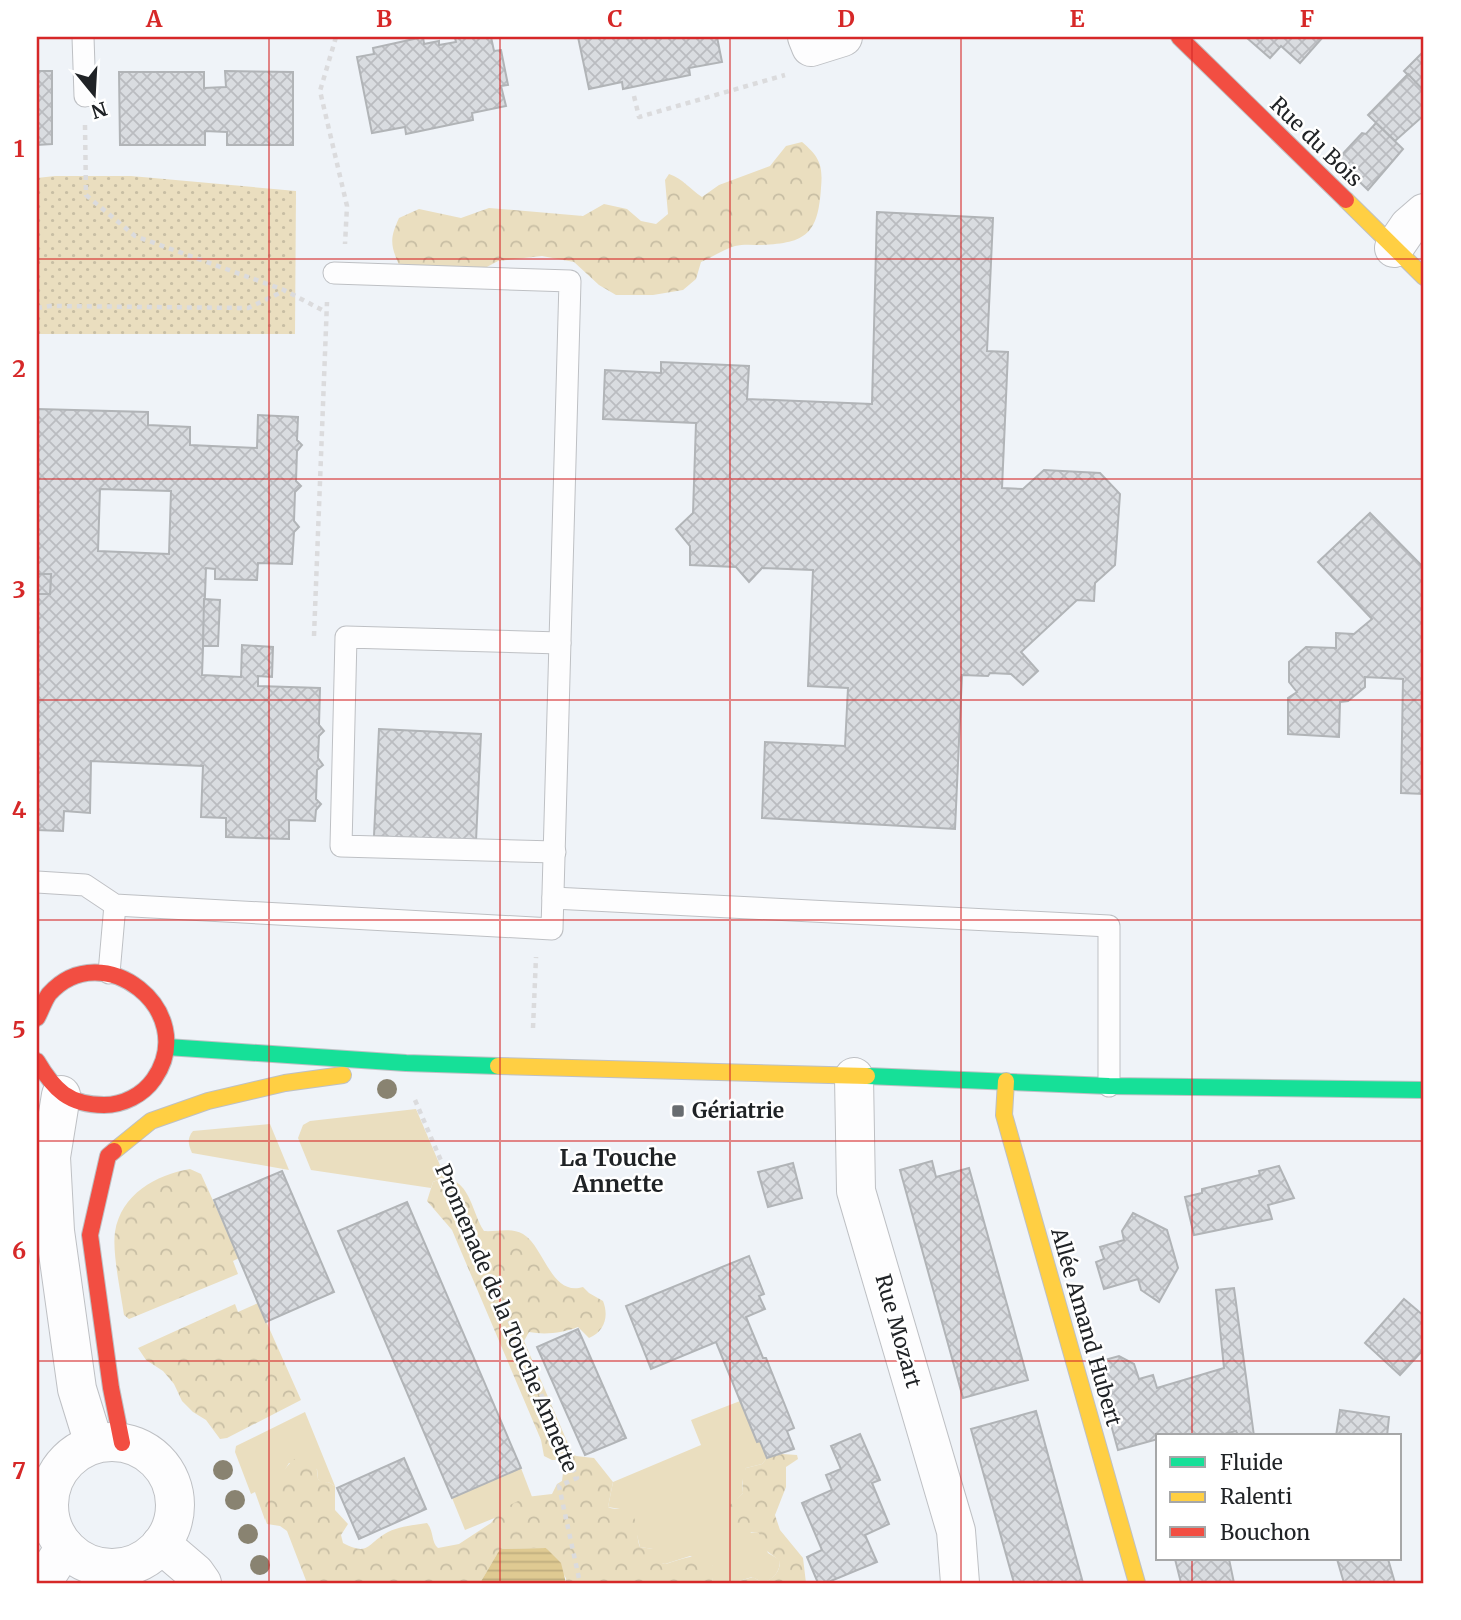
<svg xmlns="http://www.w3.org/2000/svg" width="1461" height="1620" viewBox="0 0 1461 1620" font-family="Merriweather,serif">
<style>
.grass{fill:#eadebf}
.forest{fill:url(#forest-crowns)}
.park{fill:url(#park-dots)}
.water{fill:url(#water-rules)}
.building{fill:url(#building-cross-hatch);stroke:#b1b4b7;stroke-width:2;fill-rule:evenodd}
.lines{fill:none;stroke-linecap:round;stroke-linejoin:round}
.lane-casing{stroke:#bec0c4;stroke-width:23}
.street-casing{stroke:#bec0c4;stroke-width:40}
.fast-casing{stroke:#bec0c4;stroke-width:18}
.slow-casing{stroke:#bec0c4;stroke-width:18}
.jam-casing{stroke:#bec0c4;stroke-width:18}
.path{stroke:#dbdbdd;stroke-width:4.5;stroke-dasharray:5 5;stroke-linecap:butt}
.lane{stroke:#fdfdfe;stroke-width:21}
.street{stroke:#fdfdfe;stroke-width:38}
.fast{stroke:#16e098;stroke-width:16}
.slow{stroke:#ffcf43;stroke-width:16}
.jam{stroke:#f24e42;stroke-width:16}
.tree{fill:#898371}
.grid{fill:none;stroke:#d62828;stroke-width:2;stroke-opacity:0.55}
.poi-dot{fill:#686c70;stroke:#fff;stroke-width:2.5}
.labels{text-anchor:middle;stroke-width:5;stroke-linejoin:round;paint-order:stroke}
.street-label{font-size:21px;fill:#202326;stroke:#fff}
.poi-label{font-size:21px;font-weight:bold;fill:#202326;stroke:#fff;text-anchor:start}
.neighbourhood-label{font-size:23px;font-weight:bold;fill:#202326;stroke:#fff}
.neatline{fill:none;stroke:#d62828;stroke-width:2.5}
.grid-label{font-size:23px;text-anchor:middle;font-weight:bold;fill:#d62828}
</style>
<defs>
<pattern id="forest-crowns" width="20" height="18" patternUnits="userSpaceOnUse" patternTransform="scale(1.75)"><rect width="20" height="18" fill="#eadebf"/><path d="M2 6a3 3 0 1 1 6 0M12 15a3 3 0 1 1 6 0" fill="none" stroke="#c8bea4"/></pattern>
<pattern id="park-dots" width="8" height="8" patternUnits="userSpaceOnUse" patternTransform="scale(1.75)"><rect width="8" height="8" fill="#eadebf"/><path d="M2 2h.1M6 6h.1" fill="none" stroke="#c8bea4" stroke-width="1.8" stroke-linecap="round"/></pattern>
<pattern id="water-rules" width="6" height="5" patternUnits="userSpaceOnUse" patternTransform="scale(1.75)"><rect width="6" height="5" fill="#dfca92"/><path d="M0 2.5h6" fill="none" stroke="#bfad7e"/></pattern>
<pattern id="building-cross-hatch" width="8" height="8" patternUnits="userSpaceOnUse" patternTransform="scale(1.75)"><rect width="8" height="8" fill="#d9dce0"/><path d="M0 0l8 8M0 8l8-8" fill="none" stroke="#babcc0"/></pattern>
</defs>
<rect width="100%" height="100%" fill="#eff3f8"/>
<g class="grass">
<path d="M416,1109L445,1177L433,1182L431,1188L311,1170L298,1138L303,1125L310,1121Z"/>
<path d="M270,1124L289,1170L192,1153C188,1144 187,1138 193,1131Z"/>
<path d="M740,1401L757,1442L760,1441L767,1458L762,1464L746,1468L742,1482L743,1493L737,1499L751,1533H759L768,1553L780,1560C780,1572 774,1578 764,1583L752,1577L733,1583H712L713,1566L690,1556L665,1564L662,1563V1556L653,1549L640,1547L636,1531L620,1509L608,1507L613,1482L701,1445L691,1420Z"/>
<path d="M305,1412L335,1486L328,1482L322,1484L318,1479L317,1469L289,1463L265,1503V1520L255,1492L251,1494L235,1452L236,1446Z"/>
<path d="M521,1468L534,1502L465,1530L452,1498Z"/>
</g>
<g class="forest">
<path d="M802,142C820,157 823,166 821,188C818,234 806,243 762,245C753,245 743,244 735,246C723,250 712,257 701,262L696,279L683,290L653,295H616L599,285L574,262L542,256L498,261L485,268L451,266L435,271L399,265C390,244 390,238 399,218L419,209L461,218L489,208L583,216L604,204L627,209L641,221L656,224L668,214L665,180L669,174C683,179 690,189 702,197L719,185L770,166L786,146Z"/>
<path d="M190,1169L201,1174L239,1258L233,1261L238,1274L129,1319L124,1315C121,1293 112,1253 115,1232C121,1194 156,1175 190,1169Z"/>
<path d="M445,1177C472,1184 471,1211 484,1231C497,1232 511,1227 523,1234C544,1246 551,1297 583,1287L589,1293L603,1301C609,1316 605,1331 589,1338L578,1327C563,1333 545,1335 529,1332L524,1341L572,1453L576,1456L594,1458L613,1482L608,1507C614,1510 620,1508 626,1510C640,1515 635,1535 640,1547L653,1549L660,1546L665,1551L662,1563L665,1564C678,1561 705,1547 713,1566C716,1571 712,1578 712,1583H566V1578L546,1548L500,1549L480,1583H307L287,1531L280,1526L267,1524C265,1518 263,1513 264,1506C267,1492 288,1460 301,1455L316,1463L318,1479L322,1483L328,1482L335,1486V1510L348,1524L341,1535L343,1543C370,1557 367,1543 388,1532C400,1526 414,1525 427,1523C434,1531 431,1542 438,1548L459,1544L491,1523L501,1510L512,1504L526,1497L552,1494L557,1484L562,1481L563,1473L559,1460H552L544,1456L541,1440L452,1230L427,1201L433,1182Z"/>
<path d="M258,1303L301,1400L227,1438L220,1439L206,1420L193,1412L182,1401L174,1384L163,1371L146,1360L138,1348L235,1304L238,1312Z"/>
<path d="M782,1454L797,1455L798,1459L786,1467V1487L775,1515L780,1530L803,1558L806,1583H733L753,1577L763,1583C774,1578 780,1572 780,1561L763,1548L759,1533C744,1532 735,1530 727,1518L729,1506L743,1493L742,1476L746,1468L762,1464L767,1458Z"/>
</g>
<path class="park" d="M55,176H131L296,191L295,334H37V178Z"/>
<path class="water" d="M546,1548L561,1563L566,1583H480L500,1549Z"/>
<g class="building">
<path d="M423,37L424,44L439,41V45L456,42L455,38L460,37H491L494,51L501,50L508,85L501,86L506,106L472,113L473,120L406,134L405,127L372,133L357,57L374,54L373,48Z"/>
<path d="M578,37H717L722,62L689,68L690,75L623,89L622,82L589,89Z"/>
<path d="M1249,37H1323L1300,63L1281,46L1270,58L1247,38Z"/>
<path d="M1424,51V91L1404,71Z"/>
<path d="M37,71H52V144L37,145Z"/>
<path d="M225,71L293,72V145H227V132L205,131V145H120L119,72H204V88L226,87Z"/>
<path d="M1408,74L1424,91V115L1395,141L1368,115Z"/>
<path d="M1376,123L1403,149L1368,190L1337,160L1362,133L1366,134Z"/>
<path d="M877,212L993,218L987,351L1008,352L1002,488L1023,489L1044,470L1100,473L1120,494L1115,565L1095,583L1094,601L1077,600L1021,652L1038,671L1023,685L1011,674L990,673L988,676L962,675L955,829L762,818L765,742L845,746L848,688L808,686L813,570L762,568L749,582L736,567L690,565V546L676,529L693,513L696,423L603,419L605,370L661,373V362L749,366L747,399L872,404Z"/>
<path d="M37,409L148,412V425L190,427V445L257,448L258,415L298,417L297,440L302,445L297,451L296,481L301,486L295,492L294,521L299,527L294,532L292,564L258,563L257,580L215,579V569L206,568L202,675L241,677L242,645L273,647L272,677L258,676V686L320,688L319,725L324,731L319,736L318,758L323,765L317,770L316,799L321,804L316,810L315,821L289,820V839L226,837V818L201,817L203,766L91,761L90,813L64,811L63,831L37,830V594H50L51,574H37ZM100,489L171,491L169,554L98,551Z"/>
<path d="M1370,513L1424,568V794L1401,793L1403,679L1365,677V687L1348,701L1340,702L1339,737L1288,734V698L1297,692L1289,682V662L1306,647L1336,648V633L1354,634L1372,619L1318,562Z"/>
<path d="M37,574H51L50,594H37Z"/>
<path d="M204,599L220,600L218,646H203Z"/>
<path d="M379,729L481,734L476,841L374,836Z"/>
<path d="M932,1161L936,1177L969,1168L1028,1380L963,1398L900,1170Z"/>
<path d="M793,1163L802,1198L768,1207L758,1172Z"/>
<path d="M1279,1166L1294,1198L1268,1205L1272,1219L1194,1235L1185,1197L1202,1193V1189L1260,1175L1259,1171Z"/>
<path d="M282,1171L334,1292L266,1322L214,1200Z"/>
<path d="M407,1202L521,1468L452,1498L338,1231Z"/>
<path d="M1133,1213L1167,1230L1178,1268L1159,1302L1141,1290L1138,1279L1104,1289L1096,1262L1104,1259L1100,1247L1124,1240L1122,1231Z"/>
<path d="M749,1256L764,1294L759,1296L765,1309L746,1317L763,1358H766L794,1428L787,1431L794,1449L767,1458L760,1441L757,1442L716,1342L651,1369L626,1306Z"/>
<path d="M1234,1288L1254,1436H1238L1236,1431L1217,1436H1176L1175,1434L1158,1436V1439L1118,1450L1094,1363L1119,1356L1134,1364L1139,1379L1153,1375L1157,1388L1224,1368L1216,1290Z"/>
<path d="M1404,1299L1424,1316V1351L1423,1350L1400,1375L1365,1343Z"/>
<path d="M578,1329L626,1438L585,1455L537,1347Z"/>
<path d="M1340,1410L1389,1417L1387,1436H1336Z"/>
<path d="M1036,1411L1083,1583H1014L971,1429Z"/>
<path d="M860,1434L880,1480L872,1483L889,1524L865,1535L877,1562L826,1583H818L807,1557L822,1550L802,1503L832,1490L826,1475L841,1469L831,1446Z"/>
<path d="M404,1458L426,1509L359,1539L337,1488Z"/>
<path d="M1175,1559H1229L1234,1583H1181Z"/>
<path d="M1337,1559H1388L1395,1583H1344Z"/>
</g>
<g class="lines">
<g class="lane-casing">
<g id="lane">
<path d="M83,37L85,96"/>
<path d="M555,852L341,846L346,637L560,643"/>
<path d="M37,882L85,885L115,905L552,929L570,281L334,273"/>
<path d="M553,898L1109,926V1086"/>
<path d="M109,973L115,905"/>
</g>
</g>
<g class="street-casing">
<g id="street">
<path d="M807,37L811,47L843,37"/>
<path d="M1394,248L1409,226L1424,213"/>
<path d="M854,1077L856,1191L956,1531L960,1583"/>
<path d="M61,1095L51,1157L55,1231L77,1389L94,1444"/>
<circle cx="112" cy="1505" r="63"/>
<path d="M161,1544L195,1573L202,1583"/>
<path d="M42,1583L65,1547"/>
</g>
</g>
<g class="fast-casing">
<g id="fast">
<path d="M167,1047L406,1063L498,1066"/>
<path d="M867,1076L1109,1086L1424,1090"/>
</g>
</g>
<g class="slow-casing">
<g id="slow">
<path d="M1346,200L1424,277"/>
<path d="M498,1066L867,1076"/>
<path d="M1006,1081L1004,1115L1137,1583"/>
<path d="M114,1151L151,1121L208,1101L285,1083L343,1075"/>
</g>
</g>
<g class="jam-casing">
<g id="jam">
<path d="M1179,37L1346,200"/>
<path d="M37,1018C41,1011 44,1001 49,994C102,934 201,1011 154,1079C143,1095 123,1105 104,1105C69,1105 54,1090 37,1061"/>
<path d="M114,1151L108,1156L90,1235L111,1388L122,1443"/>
</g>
</g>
<g class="path">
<path d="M336,37L320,91L347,206L345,244"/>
<path d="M634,96L639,117L785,75"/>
<path d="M85,125L86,195L135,236L284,290L326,312"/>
<path d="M37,308L50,306L248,308L284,291"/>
<path d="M314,636L327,302"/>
<path d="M533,1028L536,957"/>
<path d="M415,1100L577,1478L559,1486L580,1583"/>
</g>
<use href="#lane" class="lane"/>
<use href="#street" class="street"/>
<use href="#fast" class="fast"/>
<use href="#slow" class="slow"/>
<use href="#jam" class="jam"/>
</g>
<g class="tree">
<circle cx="387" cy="1089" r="10"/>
<circle cx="223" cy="1470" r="10"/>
<circle cx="235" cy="1500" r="10"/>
<circle cx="248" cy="1534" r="10"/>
<circle cx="260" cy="1565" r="10"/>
</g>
<path class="grid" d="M269,37V1583M500,37V1583M730,37V1583M961,37V1583M1192,37V1436M37,259H1424M37,479H1424M37,700H1424M37,920H1424M37,1141H1424M37,1361H1424M1192,1559V1583"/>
<rect class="poi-dot" x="671" y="1104" width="14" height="14" rx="3.5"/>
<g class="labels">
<g class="street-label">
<text transform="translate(1316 142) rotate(44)" y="7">Rue du Bois</text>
<text transform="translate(506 1318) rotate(67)" y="7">Promenade de la Touche Annette</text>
<text transform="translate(1086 1327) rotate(74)" y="7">Allée Amand Hubert</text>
<text transform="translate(898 1331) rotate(74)" y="7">Rue Mozart</text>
</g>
<g class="poi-label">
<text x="692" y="1118">Gériatrie</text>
</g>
<g class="neighbourhood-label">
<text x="618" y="1166">La Touche<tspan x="618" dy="26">Annette</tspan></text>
</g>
</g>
<rect width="1461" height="1620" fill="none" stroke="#ffffff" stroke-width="77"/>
<rect x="1156" y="1434" width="245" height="126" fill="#ffffff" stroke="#a6a7a8" stroke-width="2"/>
<rect x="1170" y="1457" width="35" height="10" fill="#16e098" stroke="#a6a7a8" stroke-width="2"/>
<text x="1220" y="1470" font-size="21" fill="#202326">Fluide</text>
<rect x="1170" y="1492" width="35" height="10" fill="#ffcf43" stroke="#a6a7a8" stroke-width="2"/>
<text x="1220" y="1504" font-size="21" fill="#202326">Ralenti</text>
<rect x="1170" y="1527" width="35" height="10" fill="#f24e42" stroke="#a6a7a8" stroke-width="2"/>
<text x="1220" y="1540" font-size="21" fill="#202326">Bouchon</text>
<g transform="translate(94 94) rotate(162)" stroke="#ffffff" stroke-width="5" paint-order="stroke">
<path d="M0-5L12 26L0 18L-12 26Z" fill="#202326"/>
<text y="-10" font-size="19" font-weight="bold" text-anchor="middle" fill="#202326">N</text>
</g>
<rect x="38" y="38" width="1384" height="1544" class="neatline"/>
<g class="grid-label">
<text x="154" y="27">A</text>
<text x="384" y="27">B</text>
<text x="615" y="27">C</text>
<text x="846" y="27">D</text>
<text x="1077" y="27">E</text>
<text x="1307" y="27">F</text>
<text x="19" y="157">1</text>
<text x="19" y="377">2</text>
<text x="19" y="598">3</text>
<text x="19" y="818">4</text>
<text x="19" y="1038">5</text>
<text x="19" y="1259">6</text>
<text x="19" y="1479">7</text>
</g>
</svg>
